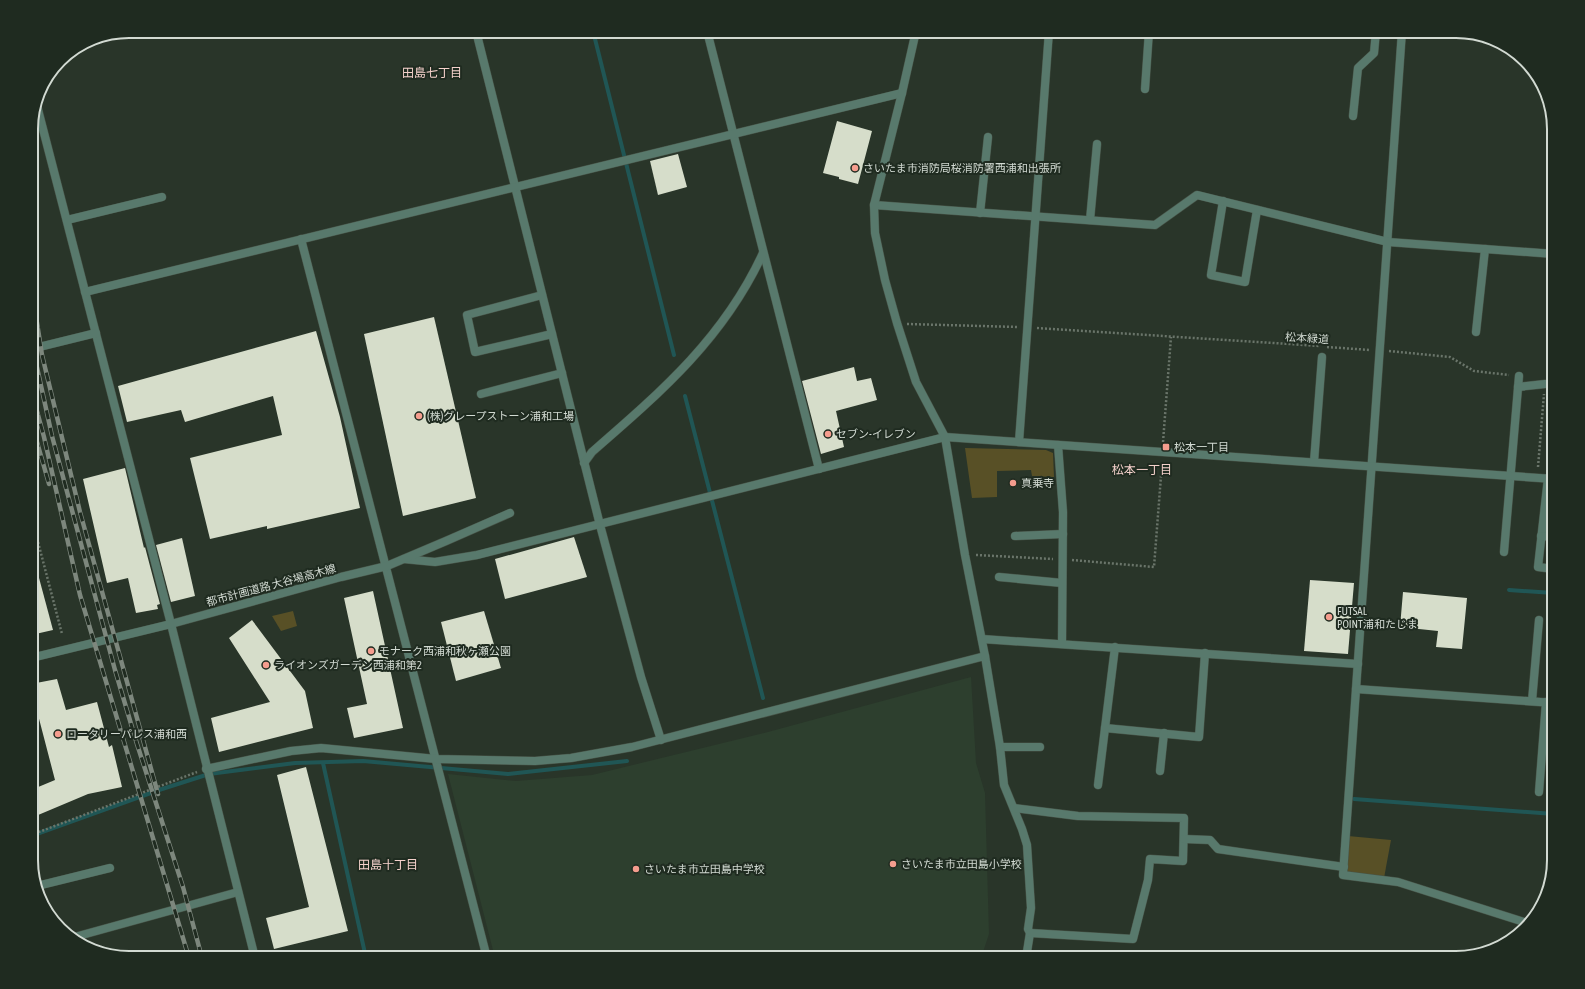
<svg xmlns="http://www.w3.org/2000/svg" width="1585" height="989" viewBox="0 0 1585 989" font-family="'Asap Condensed','Noto Sans JP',sans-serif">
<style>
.built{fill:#2d3f2e}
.green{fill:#585026}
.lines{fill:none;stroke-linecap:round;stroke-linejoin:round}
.stream{stroke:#205655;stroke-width:4}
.building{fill:#d6ddca}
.service-casing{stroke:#475347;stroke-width:9}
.minor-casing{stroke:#475347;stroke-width:9}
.tertiary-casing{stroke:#475347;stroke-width:9}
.path{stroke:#6a756a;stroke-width:2.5;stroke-dasharray:2 2;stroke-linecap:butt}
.service{stroke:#58796c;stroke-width:8}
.minor{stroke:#58796c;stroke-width:8}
.tertiary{stroke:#58796c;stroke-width:8}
.rail-casing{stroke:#7d877d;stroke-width:4.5}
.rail{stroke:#1f2b20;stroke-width:3;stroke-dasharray:9;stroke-linecap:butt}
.poi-dot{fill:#f59d8e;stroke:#1f2b20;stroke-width:1.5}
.labels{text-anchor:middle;stroke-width:4;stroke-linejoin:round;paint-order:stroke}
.poi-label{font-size:11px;fill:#d2dad2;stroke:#1f2b20;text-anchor:start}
.street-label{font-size:11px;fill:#d2dad2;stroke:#1f2b20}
.neighbourhood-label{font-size:12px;fill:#f4d1cb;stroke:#1f2b20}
.rim{fill:none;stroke:#d2dad2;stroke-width:2}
</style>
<rect width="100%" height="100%" fill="#293529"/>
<path class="built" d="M971,677L976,763L985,793L989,934L981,958H495L448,774L516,781L592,775L768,732Z"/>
<g class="green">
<path d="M965,448L1046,450L1053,453L1054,477L1032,476L1031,470L997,471V497L972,498Z"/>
<path d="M293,611L297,626L281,631L272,616Z"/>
<path d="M1348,836L1391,840L1384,878L1346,873Z"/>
</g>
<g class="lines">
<g class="stream">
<path d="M593,31L674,355"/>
<path d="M685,396L763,698"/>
<path d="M1509,590L1554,593"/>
<path d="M323,763L366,958"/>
<path d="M1354,799L1554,814"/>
<path d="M31,836L159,790L209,774L295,763L363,761L508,774L627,761"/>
</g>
</g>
<g class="building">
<path d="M837,121L872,131L858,184L839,179V177L823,173Z"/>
<path d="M678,154L687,187L658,195L650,161Z"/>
<path d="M434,317L476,498L403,516L364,334Z"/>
<path d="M316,331L340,417L360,508L267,529V526L210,539L190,458L282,435L273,396L185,422L181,410L127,422L118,386Z"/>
<path d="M854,367L857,381L871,378L877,400L836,411L844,447L821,454L802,381Z"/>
<path d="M125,468L144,548L145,547L160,604L157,605L158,609L136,613L128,578L107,583L83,479Z"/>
<path d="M574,537L587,577L505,599L495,559Z"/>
<path d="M182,538L195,596L171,602L156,545Z"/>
<path d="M31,563H35L53,630L31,635Z"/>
<path d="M1310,580L1354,583L1348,654L1304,651Z"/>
<path d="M373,591L403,728L354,738L347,708L367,704L344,598Z"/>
<path d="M1403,592L1467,598L1462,649L1436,647L1438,631L1400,627Z"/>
<path d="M484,611L501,668L456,681L441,622Z"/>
<path d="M252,620L305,691L313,728L219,752L211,718L270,702L229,638Z"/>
<path d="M57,679L66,710L97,702L109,747L112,745L122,787L88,794L31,818V790L55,780L31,688V684Z"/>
<path d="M306,767L348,931L274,949L266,918L309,907L277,775Z"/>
</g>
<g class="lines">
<g class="service-casing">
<g id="service">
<path d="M1145,89L1149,31"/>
<path d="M1353,116L1358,68L1374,53L1376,31"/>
<path d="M1223,201L1211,275L1245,282L1257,210"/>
<path d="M980,213L988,137"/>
<path d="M67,220L162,197"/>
<path d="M1090,220L1097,144"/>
<path d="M542,295L467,315L475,352L552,334"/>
<path d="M1476,332L1485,249"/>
<path d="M481,394L562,373"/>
<path d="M1314,462L1322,357"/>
<path d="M1548,478L1538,567L1554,569"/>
<path d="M600,525L641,677L661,740"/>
<path d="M1015,536L1063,534"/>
<path d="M1541,536L1554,537"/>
<path d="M1504,552L1519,376"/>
<path d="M999,577L1062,583"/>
<path d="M1532,701L1539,620"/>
<path d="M1105,728L1199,737L1205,653"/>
<path d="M1000,747H1040"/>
<path d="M1160,771L1164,733"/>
<path d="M1098,785L1115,647"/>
<path d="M1539,792L1546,702"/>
</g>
</g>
<g class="minor-casing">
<g id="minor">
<path d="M476,31L600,525"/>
<path d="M707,31L819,469"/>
<path d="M1402,31L1343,875L1398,882L1524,922"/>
<path d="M36,102L171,624L255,958"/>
<path d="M874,205L1155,225L1197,195L1388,242L1554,254"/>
<path d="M301,239L487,958"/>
<path d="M85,292L902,93"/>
<path d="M31,349L96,333"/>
<path d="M1518,387L1545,384"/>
<path d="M1019,442L1049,31"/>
<path d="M1058,445L1063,512L1062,643"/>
<path d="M584,463L592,452C661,392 724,338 763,253"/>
<path d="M404,559L435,562L477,555L945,437L1554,479"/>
<path d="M982,639L1358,664"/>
<path d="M1356,689L1554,703"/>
<path d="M206,769L291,751L321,748L436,759L535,761L571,758L632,747L985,656L1000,747L1004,785L1022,829L1027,845L1031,908L1028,929L1030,933L1026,958"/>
<path d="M1014,808L1078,816L1184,818L1183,861L1150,859L1148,880L1133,939L1030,933"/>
<path d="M1184,839L1210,840L1218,849L1344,867"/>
<path d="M37,886L110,868"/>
<path d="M71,938L238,892"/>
</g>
</g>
<g class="tertiary-casing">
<g id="tertiary">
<path d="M916,31L902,93L874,205L875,233L885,280L897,323L916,382L945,437L965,555L985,656"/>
<path d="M31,658L171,624L341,577L387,566L446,541L510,513"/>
</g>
</g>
<g class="path">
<path d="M907,324L1018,327"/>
<path d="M1037,328L1320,346"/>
<path d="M1327,347L1370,350"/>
<path d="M1389,351L1450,357L1474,371L1509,375"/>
<path d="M1548,373L1554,372"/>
<path d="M1163,442L1171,337"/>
<path d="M1538,467L1544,394"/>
<path d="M31,515L62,634"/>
<path d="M976,555L1053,559"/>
<path d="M1072,560L1154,567L1162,463"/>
<path d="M31,835L197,772"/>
</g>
<use href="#service" class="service"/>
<use href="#minor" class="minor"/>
<use href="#tertiary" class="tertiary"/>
<g class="rail-casing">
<g id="rail">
<path d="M31,284L42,355L80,512L158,794"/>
<path d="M31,340L52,436L115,670L137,744L183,887L202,958"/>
<path d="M31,389L44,437L80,595L189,958"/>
<path d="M31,421L49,484"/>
</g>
</g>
<use href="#rail" class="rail"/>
</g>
<g class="poi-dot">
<circle cx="855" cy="168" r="4"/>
<circle cx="419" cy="416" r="4"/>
<circle cx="828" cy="434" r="4"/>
<rect x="1162" y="443" width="8" height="8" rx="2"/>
<circle cx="1013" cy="483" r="4"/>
<circle cx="1329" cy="617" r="4"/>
<circle cx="371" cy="651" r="4"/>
<circle cx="266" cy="665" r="4"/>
<circle cx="58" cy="734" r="4"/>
<circle cx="893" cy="864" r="4"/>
<circle cx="636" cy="869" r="4"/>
</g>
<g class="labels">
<g class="poi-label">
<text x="863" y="172">さいたま市消防局桜消防署西浦和出張所</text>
<text x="427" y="420">(株)グレープストーン浦和工場</text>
<text x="836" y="438">セブン-イレブン</text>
<text x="1174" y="451">松本一丁目</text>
<text x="1021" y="487">真乗寺</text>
<text x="1337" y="615">FUTSAL<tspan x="1337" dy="13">POINT浦和たじま</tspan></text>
<text x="379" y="655">モナーク西浦和秋ヶ瀬公園</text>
<text x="274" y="669">ライオンズガーデン西浦和第2</text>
<text x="66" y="738">ロータリーパレス浦和西</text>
<text x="901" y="868">さいたま市立田島小学校</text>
<text x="644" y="873">さいたま市立田島中学校</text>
</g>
<g class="street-label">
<text transform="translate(1307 338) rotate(4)" y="4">松本緑道</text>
<text transform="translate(271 585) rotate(-15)" y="4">都市計画道路 大谷場高木線</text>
</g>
<g class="neighbourhood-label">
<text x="432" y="77">田島七丁目</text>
<text x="1142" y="474">松本一丁目</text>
<text x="388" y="869">田島十丁目</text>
</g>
</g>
<path d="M0 0H1585V989H0ZM129 38H1456A91 91 0 0 1 1547 129V860A91 91 0 0 1 1456 951H129A91 91 0 0 1 38 860V129A91 91 0 0 1 129 38Z" fill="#1f2b20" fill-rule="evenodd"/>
<path class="rim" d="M129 38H1456A91 91 0 0 1 1547 129V860A91 91 0 0 1 1456 951H129A91 91 0 0 1 38 860V129A91 91 0 0 1 129 38Z"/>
</svg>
